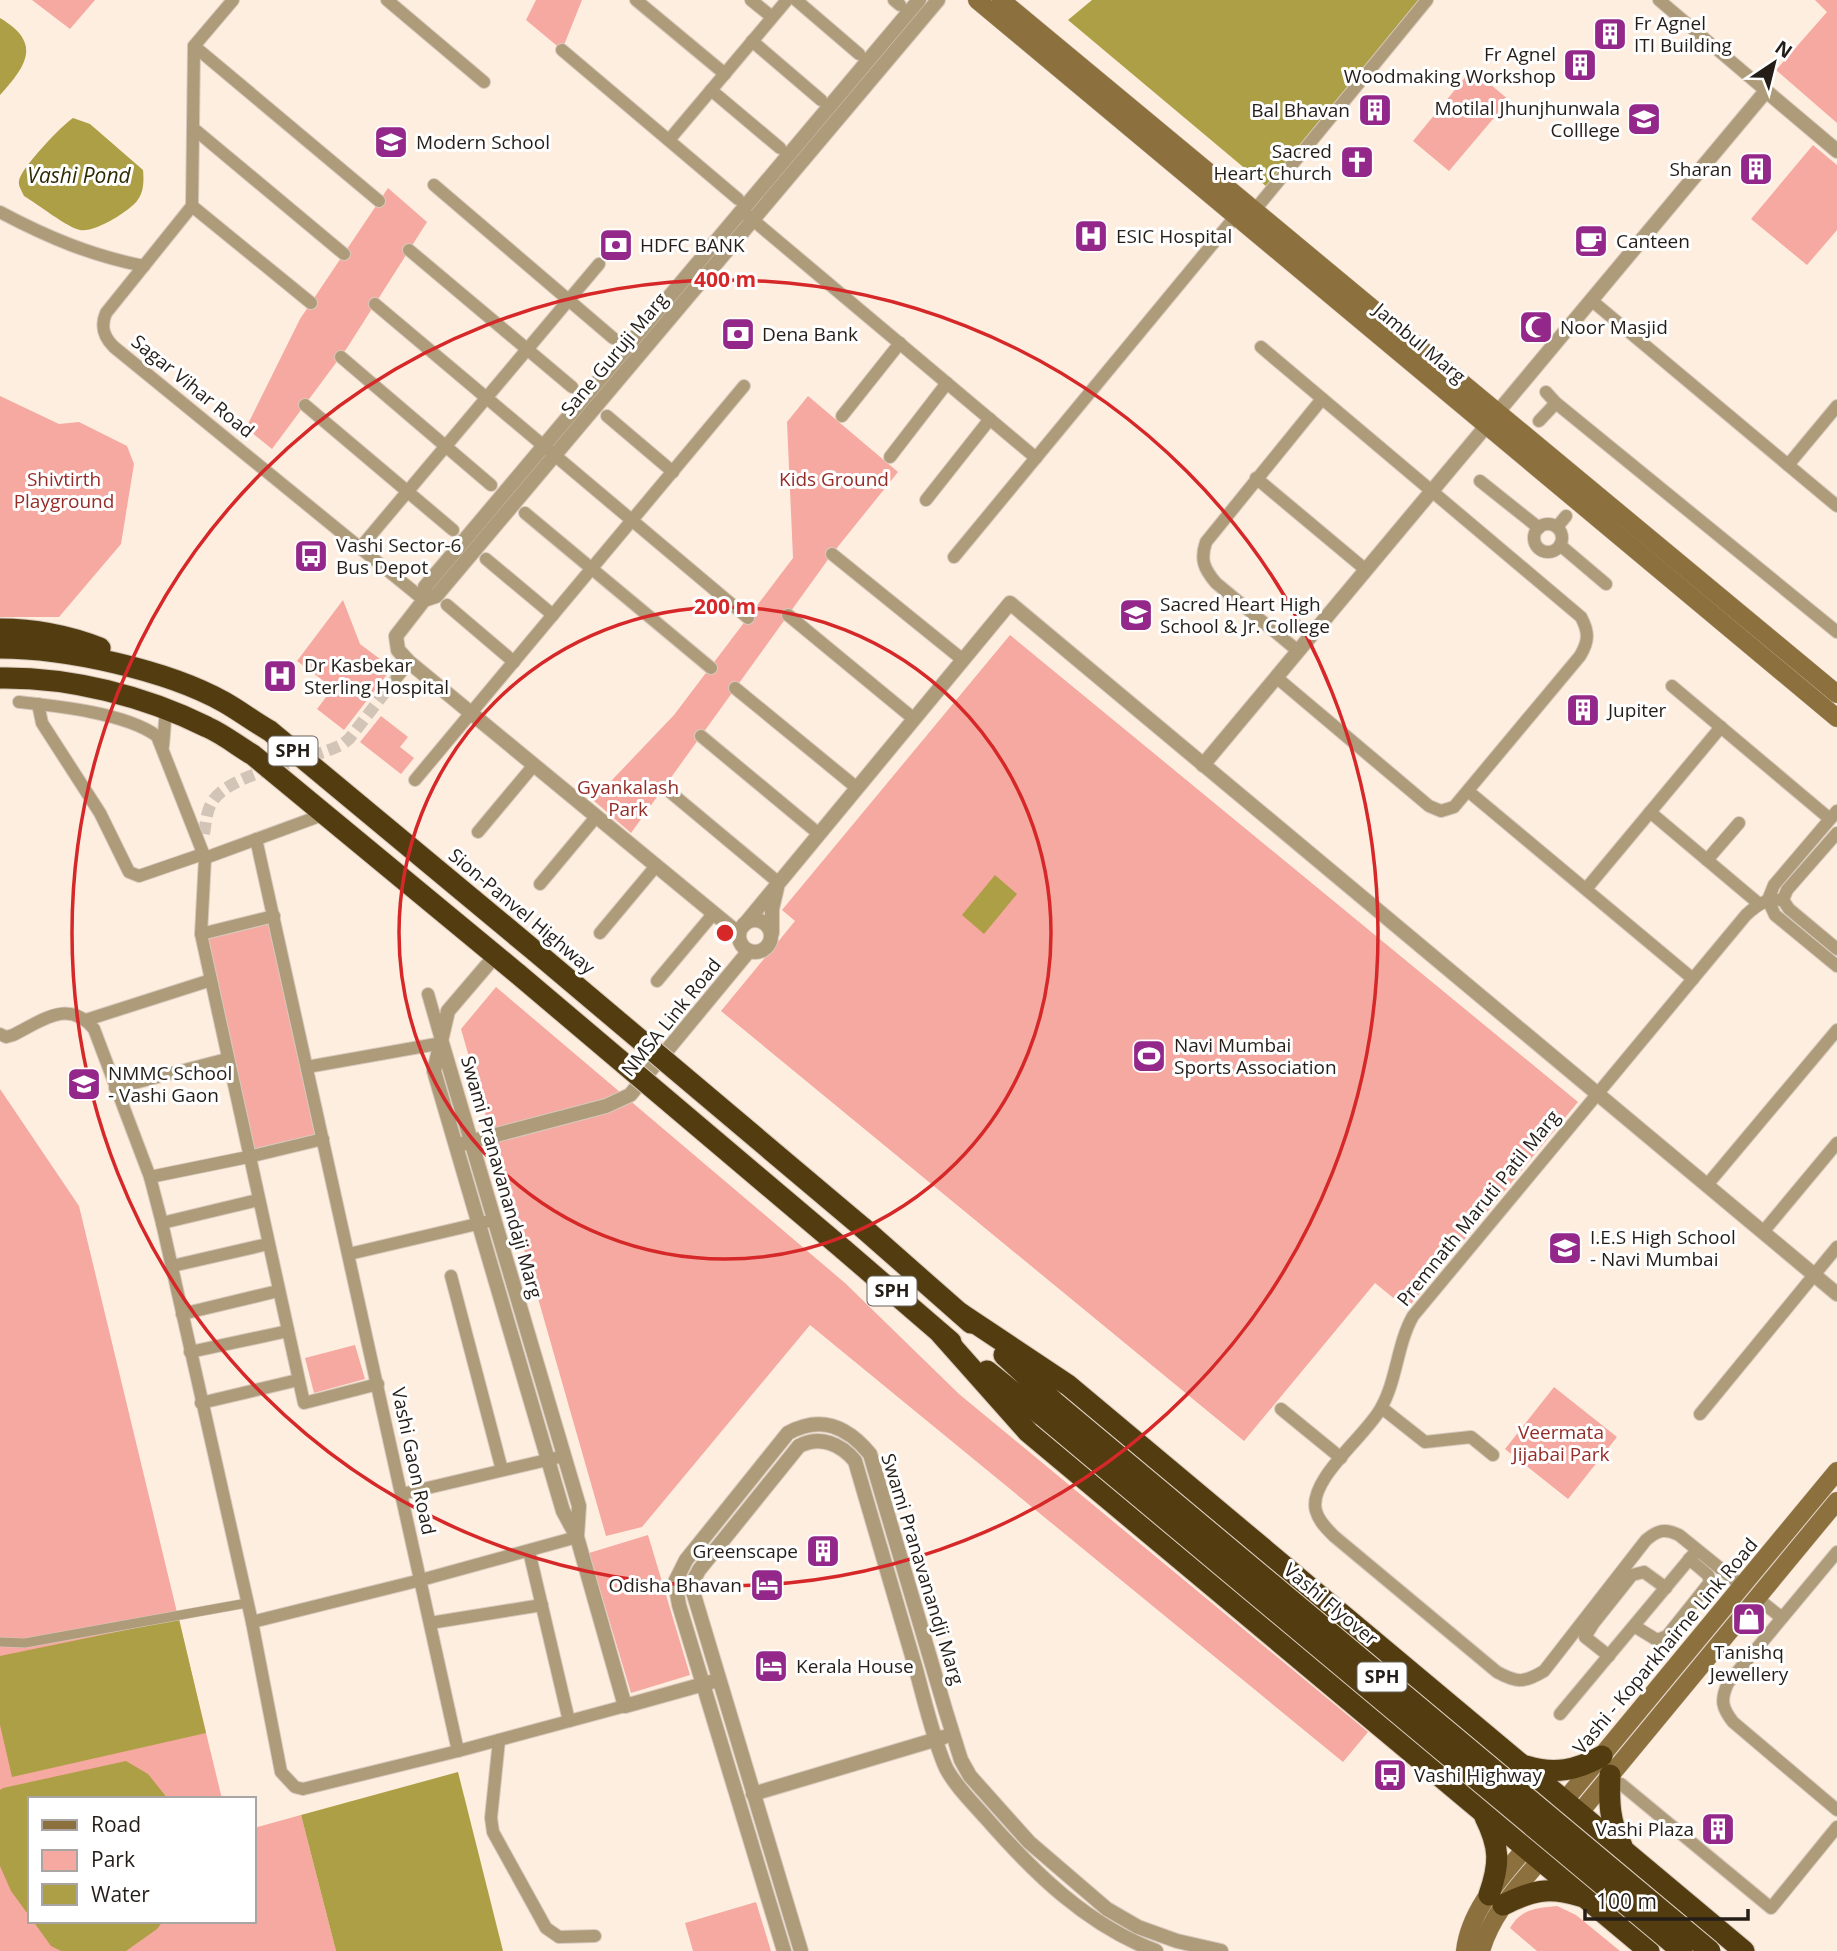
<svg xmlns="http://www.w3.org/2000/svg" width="1837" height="1951" viewBox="0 0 1837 1951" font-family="'Open Sans',sans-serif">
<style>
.green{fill:#f5a9a0}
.water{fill:#ad9f45}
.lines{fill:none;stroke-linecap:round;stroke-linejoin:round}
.minor-tunnel{stroke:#d3c4b8;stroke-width:12;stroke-dasharray:12 6;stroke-linecap:butt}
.pedestrian-casing{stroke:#d7c9bc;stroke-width:10}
.minor-casing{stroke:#d7c9bc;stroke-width:14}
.tertiary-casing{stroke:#d7c9bc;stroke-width:16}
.secondary-casing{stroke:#d7c9bc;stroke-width:19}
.motorway-casing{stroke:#d7c9bc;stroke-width:23}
.pedestrian{stroke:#ad9b7a;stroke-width:9}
.minor{stroke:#ad9b7a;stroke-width:12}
.tertiary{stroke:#ad9b7a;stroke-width:14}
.secondary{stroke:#8c713e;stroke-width:18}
.motorway{stroke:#533d10;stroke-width:21}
.motorway-bridge-casing{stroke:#d7c9bc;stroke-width:23;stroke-linecap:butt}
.motorway-bridge{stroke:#533d10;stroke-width:21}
.ring{fill:none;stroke:#d62828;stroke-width:3.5}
.labels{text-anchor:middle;stroke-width:6;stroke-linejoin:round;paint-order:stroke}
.shield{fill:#fff;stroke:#66625d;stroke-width:2}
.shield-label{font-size:18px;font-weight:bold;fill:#251e18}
.poi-label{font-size:19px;fill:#251e18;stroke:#fff;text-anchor:start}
.street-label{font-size:19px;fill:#251e18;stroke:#fff}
.park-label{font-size:19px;fill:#952c28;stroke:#fff}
.water-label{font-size:21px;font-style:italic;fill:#302a02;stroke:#fff}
.centre{fill:#d62828;stroke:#fff;stroke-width:3.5}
.ring-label{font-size:21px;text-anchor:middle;font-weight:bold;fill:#d62828;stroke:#fff;stroke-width:6;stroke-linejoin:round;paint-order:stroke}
</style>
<rect width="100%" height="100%" fill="#feeee0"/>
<g class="green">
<path d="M32,0H95L70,29Z"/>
<path d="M536,0H582L562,50L526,20Z"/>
<path d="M1815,0H1837V123L1776,70L1827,12Z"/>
<path d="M1472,69L1509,100L1449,171L1413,141Z"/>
<path d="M1813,145L1837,165V230L1807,265L1751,219Z"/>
<path d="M388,188L427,222L347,348L272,449L246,428L300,319Z"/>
<path d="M0,396L59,424L79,422L127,446L134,464L121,544L59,617H0Z"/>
<path d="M808,396L898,472L832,554L631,833L593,800L674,715L793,558L787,422Z"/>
<path d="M343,600L360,644L392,668L344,730L317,709L333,688L297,661Z"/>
<path d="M1010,635L1578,1102L1407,1309L1375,1283L1244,1441L721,1011L795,921L782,910Z"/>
<path d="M381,716L408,737L400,747L414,758L401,774L360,742Z"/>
<path d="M271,922L317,1135L252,1151L207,937Z"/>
<path d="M496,987L845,1283L959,1394L1368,1732L1343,1762L810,1325L642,1527L606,1536L461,1029Z"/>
<path d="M0,1089L79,1206L222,1799H30V1921H254V1828L301,1815L336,1951H0Z"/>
<path d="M355,1345L365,1379L314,1393L305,1358Z"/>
<path d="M1554,1387L1617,1437L1568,1499L1505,1449Z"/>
<path d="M648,1535L690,1675L631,1693L589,1553Z"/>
<path d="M756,1902L771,1951H693L685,1923Z"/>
<path d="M1557,1906L1576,1915L1620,1951H1537L1510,1928C1521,1909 1536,1908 1557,1906Z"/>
</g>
<g class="water">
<path d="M1092,0H1423L1267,187L1068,20Z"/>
<path d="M0,18C42,43 27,65 0,95Z"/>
<path d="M73,118L90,124L143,170C144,181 144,192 137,201C128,212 94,233 80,230C68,228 36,203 24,196C22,191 18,186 19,181C20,169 62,125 73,118Z"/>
<path d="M995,875L1017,894L984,934L962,915Z"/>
<path d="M179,1619L206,1733L12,1777L0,1725V1656Z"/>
<path d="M126,1761L148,1774L168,1799H30V1917L11,1891L0,1866V1790L3,1788Z"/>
<path d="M458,1772L503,1951H336L301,1815Z"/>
<path d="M33,1921H163L157,1929L126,1951H61L51,1946Z"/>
</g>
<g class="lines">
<path class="minor-tunnel" d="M204,834C206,823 206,812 212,802C230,772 311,761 343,744L349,739L397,677"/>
<g class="pedestrian-casing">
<path id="pedestrian" d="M0,1642L25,1643L247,1603"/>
</g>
<g class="minor-casing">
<g id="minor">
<path d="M233,0L194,46L192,206L106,313C100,327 104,337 114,347L424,600"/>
<path d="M387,0L484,82"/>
<path d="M636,0L725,74"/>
<path d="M751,0L772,17"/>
<path d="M796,0L859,54"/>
<path d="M894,0L900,5"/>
<path d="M1659,0L1766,91"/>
<path d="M752,41L821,100"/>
<path d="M194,46L379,201"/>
<path d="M562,50L738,199"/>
<path d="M711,90L780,148"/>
<path d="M193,128L344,254"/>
<path d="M669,140L787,0"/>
<path d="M434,185L613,338"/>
<path d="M192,206L311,303"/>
<path d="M1254,211L1427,0"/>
<path d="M0,212C47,237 92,256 144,266"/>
<path d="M747,215L1036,458"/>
<path d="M409,250L572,387"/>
<path d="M1591,300L1837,506"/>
<path d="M375,304L748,618"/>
<path d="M1261,347L1581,617C1589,632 1589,641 1580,656L1454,807L1441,811L1429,806L1276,677"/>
<path d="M341,357L491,485"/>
<path d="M1546,392L1556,403L1837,632"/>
<path d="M305,405L453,530"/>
<path d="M607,416L673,472"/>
<path d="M842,416L900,343"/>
<path d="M1539,421L1556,403"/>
<path d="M890,457L947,383"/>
<path d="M1788,465L1837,406"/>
<path d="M1256,478L1366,570"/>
<path d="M1480,481L1539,528"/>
<path d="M926,500L990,419"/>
<path d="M525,513L711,668"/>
<circle cx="1548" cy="538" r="14"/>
<path d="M1557,527L1566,516"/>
<path d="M1560,545L1606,584"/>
<path d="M360,548L599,264"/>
<path d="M832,554L963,660"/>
<path d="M954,557L1239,212"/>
<path d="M486,559L553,615"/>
<path d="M447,605L514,662"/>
<path d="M788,615L914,719"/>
<path d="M1298,651L1216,583C1204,569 1200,560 1206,542L1322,399"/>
<path d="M397,677L409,662"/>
<path d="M1672,686L1830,819"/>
<path d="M735,688L857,788"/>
<path d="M19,702C57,706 126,713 157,736L205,858L201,934L274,916"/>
<path d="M38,704L42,723L100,813L129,872L139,876L203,854"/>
<path d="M701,736L819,834"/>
<path d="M163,746L166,709"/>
<path d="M415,780L744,386"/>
<path d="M664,787L779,883"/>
<path d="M1468,791L1693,979"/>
<path d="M1650,812L1758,903"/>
<path d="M478,832L534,765"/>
<path d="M256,839L458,1751L625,1706"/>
<path d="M205,858L325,814"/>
<path d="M1707,860L1739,823"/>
<path d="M540,884L596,817"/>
<path d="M1586,889L1721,727"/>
<path d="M1768,900L1774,885L1837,811"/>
<path d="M1768,900L1775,915L1837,966"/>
<path d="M1783,900L1787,890L1837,833"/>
<path d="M1783,900L1789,909L1837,949"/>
<path d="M600,933L656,866"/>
<path d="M201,934L304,1403L378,1384"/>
<path d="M657,981L714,913"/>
<path d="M86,1020L211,980"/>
<path d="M0,1034L6,1037L13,1035C42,1021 68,998 94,1029L150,1177L162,1223L252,1622L281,1772L295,1787L303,1789L458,1751"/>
<path d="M307,1067L442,1043L428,994"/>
<path d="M115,1088L227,1059"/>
<path d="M150,1177L248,1157L323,1139"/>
<path d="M1707,1185L1837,1030"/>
<path d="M162,1223L258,1200"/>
<path d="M1763,1232L1837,1143"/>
<path d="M349,1254L494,1220"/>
<path d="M172,1266L268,1244"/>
<path d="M451,1276L502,1470"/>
<path d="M182,1314L278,1291"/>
<path d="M190,1352L288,1331"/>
<path d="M201,1403L298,1380"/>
<path d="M1382,1408L1425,1442L1471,1437L1493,1455"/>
<path d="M1281,1409L1341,1458"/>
<path d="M1700,1414L1837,1247"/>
<path d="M402,1494L564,1456"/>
<path d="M529,1551L569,1721"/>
<path d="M1837,1552L1728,1683C1720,1700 1722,1708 1733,1722L1837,1810"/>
<path d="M1742,1586L1679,1535C1665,1528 1658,1530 1646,1540L1544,1671C1524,1683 1517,1683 1497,1672L1335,1537C1328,1530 1319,1522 1316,1511C1307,1480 1367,1435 1381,1408C1397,1380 1397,1344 1413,1316L1746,915C1759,903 1766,899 1783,900"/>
<path d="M1757,1598L1782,1618"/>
<path d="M252,1622L421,1580L577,1537"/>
<path d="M430,1623L542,1605"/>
<path d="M1634,1626L1657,1640L1667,1636L1710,1582L1708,1575L1689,1559"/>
<path d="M1609,1656L1585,1637L1593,1624L1632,1575L1644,1572L1666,1588"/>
<path d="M1560,1714L1697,1550"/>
<path d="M499,1740L491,1818L493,1832L546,1928L559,1937L595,1936"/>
<path d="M1621,1784L1771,1908L1837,1827"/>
</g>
</g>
<g class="tertiary-casing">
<g id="tertiary">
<path d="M424,600L425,587L919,0"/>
<path d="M1203,765L1766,91L1837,151"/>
<circle cx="755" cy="936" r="16"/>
<path d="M744,925L1010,603L1837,1294"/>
<path d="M772,933V909L777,888"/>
<path d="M739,934L409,662L398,650L396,636L424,600L436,596L938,0"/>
<path d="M495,956L448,1011L434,1071L563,1511L577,1537L625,1706L711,1682"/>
<path d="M442,1043L579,1506L577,1536"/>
<path d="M462,1144L606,1106L630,1095L749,951"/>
<path d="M753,1794L944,1737"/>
<path d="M784,1951L679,1605L675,1582L686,1560L788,1433C821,1415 847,1426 870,1454L946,1712L961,1760L970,1776L1029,1842L1107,1909L1138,1927L1177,1941L1221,1951"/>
<path d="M801,1951L691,1585L699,1570L799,1446C820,1435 841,1444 855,1461C875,1530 895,1598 915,1666C924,1698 933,1739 946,1768C956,1787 972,1802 986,1818C1034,1873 1087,1925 1156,1951"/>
</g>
</g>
<g class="secondary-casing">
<g id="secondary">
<path d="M977,0L1837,718"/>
<path d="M1001,0L1837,694"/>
<path d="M1556,1811L1837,1471"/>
<path d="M1572,1822L1837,1501"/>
<path d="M1465,1951C1470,1907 1507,1871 1534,1838"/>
<path d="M1481,1951C1492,1911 1522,1883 1547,1852"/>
</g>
</g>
<g class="motorway-casing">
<g id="motorway">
<path d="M0,629C34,629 69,636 100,648"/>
<path d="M0,648C66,648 167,670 224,702C240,711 254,722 270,731L536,952"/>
<path d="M0,678C70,677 145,696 207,727C223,734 238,746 253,755L518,974"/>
<path d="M862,1227L971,1323"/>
<path d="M843,1249L951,1342"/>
<path d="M960,1313L1068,1385L1744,1951"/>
<path d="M941,1334L1028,1432L1649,1951"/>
<path d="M1004,1355L1054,1402"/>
<path d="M987,1371L1043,1416"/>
<path d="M1526,1766C1555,1775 1577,1770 1602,1756"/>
<path d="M1610,1775C1609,1802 1609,1822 1622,1846"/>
<path d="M1485,1817C1500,1847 1500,1864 1489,1895"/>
<path d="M1503,1905C1531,1891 1548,1886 1580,1896"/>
</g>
</g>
<use href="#pedestrian" class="pedestrian"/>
<use href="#minor" class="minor"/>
<use href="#tertiary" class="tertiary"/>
<use href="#secondary" class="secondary"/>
<use href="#motorway" class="motorway"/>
<g class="motorway-bridge-casing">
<g id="motorway-bridge">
<path d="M536,952L862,1227"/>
<path d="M518,974L843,1249"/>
<path d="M1054,1402L1710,1951"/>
<path d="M1043,1416L1682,1951"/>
</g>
</g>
<use href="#motorway-bridge" class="motorway-bridge"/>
</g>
<g class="ring">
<circle cx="725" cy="933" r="326"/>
<circle cx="725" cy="933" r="653"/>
</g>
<defs>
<g id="building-square" transform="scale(1.75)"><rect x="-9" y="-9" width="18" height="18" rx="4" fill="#93278a" stroke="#fff"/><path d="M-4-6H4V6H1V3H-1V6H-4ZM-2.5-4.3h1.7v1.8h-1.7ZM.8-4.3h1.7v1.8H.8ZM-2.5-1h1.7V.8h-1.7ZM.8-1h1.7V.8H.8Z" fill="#fff"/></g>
<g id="university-square" transform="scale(1.75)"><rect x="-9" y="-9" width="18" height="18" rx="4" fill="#93278a" stroke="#fff"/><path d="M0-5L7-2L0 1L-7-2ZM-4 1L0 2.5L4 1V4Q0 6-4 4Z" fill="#fff"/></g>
<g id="school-square" transform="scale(1.75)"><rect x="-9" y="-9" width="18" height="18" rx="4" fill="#93278a" stroke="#fff"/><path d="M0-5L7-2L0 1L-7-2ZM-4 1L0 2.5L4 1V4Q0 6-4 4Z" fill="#fff"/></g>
<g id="church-square" transform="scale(1.75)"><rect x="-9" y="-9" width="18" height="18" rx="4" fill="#93278a" stroke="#fff"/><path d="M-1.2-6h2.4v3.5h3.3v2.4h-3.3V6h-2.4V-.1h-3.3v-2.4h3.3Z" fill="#fff"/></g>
<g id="hospital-square" transform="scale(1.75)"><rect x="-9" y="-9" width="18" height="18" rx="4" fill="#93278a" stroke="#fff"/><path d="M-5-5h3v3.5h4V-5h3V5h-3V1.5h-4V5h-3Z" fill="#fff"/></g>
<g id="cafe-square" transform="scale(1.75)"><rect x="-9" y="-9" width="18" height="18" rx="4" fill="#93278a" stroke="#fff"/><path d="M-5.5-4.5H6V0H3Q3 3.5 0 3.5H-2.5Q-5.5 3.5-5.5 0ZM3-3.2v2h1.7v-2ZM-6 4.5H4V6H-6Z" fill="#fff"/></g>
<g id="bank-square" transform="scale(1.75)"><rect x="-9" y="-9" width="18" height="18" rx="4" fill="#93278a" stroke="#fff"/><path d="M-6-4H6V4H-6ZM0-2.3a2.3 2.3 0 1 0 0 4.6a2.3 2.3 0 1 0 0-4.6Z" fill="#fff"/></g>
<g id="mosque-square" transform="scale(1.75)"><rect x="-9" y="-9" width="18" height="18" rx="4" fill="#93278a" stroke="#fff"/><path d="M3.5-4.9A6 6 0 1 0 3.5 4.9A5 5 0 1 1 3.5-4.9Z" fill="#fff"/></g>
<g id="bus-square" transform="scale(1.75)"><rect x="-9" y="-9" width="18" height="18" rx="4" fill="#93278a" stroke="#fff"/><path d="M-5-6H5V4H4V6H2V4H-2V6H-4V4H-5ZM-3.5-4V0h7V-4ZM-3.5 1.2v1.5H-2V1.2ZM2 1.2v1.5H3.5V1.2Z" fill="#fff"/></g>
<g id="stadium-square" transform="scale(1.75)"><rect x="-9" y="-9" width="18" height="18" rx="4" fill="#93278a" stroke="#fff"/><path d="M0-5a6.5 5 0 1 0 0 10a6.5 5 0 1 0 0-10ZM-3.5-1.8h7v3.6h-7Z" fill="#fff"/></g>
<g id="hotel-square" transform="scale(1.75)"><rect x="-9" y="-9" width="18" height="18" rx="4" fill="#93278a" stroke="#fff"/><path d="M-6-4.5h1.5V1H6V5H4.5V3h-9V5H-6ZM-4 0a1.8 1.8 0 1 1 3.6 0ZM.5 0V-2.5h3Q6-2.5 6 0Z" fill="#fff"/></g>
<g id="shop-square" transform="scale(1.75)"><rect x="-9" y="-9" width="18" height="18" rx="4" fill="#93278a" stroke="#fff"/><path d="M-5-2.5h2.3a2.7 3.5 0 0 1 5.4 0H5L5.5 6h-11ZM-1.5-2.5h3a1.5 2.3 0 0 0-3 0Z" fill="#fff"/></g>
</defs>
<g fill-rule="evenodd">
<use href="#building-square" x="1610" y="34"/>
<use href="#building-square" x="1580" y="65"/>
<use href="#building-square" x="1375" y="110"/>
<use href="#university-square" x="1644" y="119"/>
<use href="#school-square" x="391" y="142"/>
<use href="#church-square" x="1357" y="162"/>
<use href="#building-square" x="1756" y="169"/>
<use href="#hospital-square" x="1091" y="236"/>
<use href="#cafe-square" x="1591" y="241"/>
<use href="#bank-square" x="616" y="245"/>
<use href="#mosque-square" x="1536" y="327"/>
<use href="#bank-square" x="738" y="334"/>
<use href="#bus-square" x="311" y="556"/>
<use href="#school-square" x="1136" y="615"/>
<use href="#hospital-square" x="280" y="676"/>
<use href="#building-square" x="1583" y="710"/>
<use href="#stadium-square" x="1149" y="1056"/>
<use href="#school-square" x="84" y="1084"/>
<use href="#school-square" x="1565" y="1248"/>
<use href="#building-square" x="823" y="1551"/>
<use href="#hotel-square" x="767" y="1585"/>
<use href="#shop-square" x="1749" y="1619"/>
<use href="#hotel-square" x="771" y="1666"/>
<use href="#bus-square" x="1390" y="1775"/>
<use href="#building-square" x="1718" y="1829"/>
</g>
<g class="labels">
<g class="shield">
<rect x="268.5" y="736.5" width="49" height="29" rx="5"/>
<rect x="867.5" y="1276.5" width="49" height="29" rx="5"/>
<rect x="1357.5" y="1662.5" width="49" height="29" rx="5"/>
</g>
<g class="shield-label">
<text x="293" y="757">SPH</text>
<text x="892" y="1297">SPH</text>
<text x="1382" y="1683">SPH</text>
</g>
<g class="poi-label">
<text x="1634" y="30">Fr Agnel<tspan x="1634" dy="22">ITI Building</tspan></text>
<text x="1556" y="61" text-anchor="end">Fr Agnel<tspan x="1556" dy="22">Woodmaking Workshop</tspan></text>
<text x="1620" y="115" text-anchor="end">Motilal Jhunjhunwala<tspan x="1620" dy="22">Colllege</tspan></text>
<text x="1350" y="117" text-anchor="end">Bal Bhavan</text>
<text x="416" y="149">Modern School</text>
<text x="1332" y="158" text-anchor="end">Sacred<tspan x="1332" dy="22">Heart Church</tspan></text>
<text x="1732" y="176" text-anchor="end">Sharan</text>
<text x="1116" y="243">ESIC Hospital</text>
<text x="1616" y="248">Canteen</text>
<text x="640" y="252">HDFC BANK</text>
<text x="1560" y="334">Noor Masjid</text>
<text x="762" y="341">Dena Bank</text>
<text x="336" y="552">Vashi Sector-6<tspan x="336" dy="22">Bus Depot</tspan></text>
<text x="1160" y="611">Sacred Heart High<tspan x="1160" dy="22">School &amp; Jr. College</tspan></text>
<text x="304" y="672">Dr Kasbekar<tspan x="304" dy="22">Sterling Hospital</tspan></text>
<text x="1608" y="717">Jupiter</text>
<text x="1174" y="1052">Navi Mumbai<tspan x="1174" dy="22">Sports Association</tspan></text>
<text x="108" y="1080">NMMC School<tspan x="108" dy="22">- Vashi Gaon</tspan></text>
<text x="1590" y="1244">I.E.S High School<tspan x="1590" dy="22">- Navi Mumbai</tspan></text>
<text x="798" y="1558" text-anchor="end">Greenscape</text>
<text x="742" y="1592" text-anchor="end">Odisha Bhavan</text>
<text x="1749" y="1659" text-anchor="middle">Tanishq<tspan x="1749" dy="22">Jewellery</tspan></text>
<text x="796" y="1673">Kerala House</text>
<text x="1414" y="1782">Vashi Highway</text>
<text x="1694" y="1836" text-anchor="end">Vashi Plaza</text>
</g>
<g class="street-label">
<text transform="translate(1420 343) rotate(40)" y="7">Jambul Marg</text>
<text transform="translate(614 354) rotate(-50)" y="7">Sane Guruji Marg</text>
<text transform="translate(193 386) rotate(39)" y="7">Sagar Vihar Road</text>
<text transform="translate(522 911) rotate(40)" y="7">Sion-Panvel Highway</text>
<text transform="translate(671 1017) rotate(-51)" y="7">NMSA Link Road</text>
<text transform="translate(502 1177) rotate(74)" y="7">Swami Pranavanandaji Marg</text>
<text transform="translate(1478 1208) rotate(-51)" y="7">Premnath Maruti Patil Marg</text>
<text transform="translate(414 1461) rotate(78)" y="7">Vashi Gaon Road</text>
<text transform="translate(923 1569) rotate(73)" y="7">Swami Pranavanandji Marg</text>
<text transform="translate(1331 1604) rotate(40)" y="7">Vashi Flyover</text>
<text transform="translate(1665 1646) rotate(-50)" y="7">Vashi - Koparkhairne Link Road</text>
</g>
<g class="park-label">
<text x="64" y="486">Shivtirth<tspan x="64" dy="22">Playground</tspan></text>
<text x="834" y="486">Kids Ground</text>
<text x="628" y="794">Gyankalash<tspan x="628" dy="22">Park</tspan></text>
<text x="1561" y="1439">Veermata<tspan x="1561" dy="22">Jijabai Park</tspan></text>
</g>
<g class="water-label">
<text x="79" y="183">Vashi Pond</text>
</g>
</g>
<circle cx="725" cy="933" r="10" class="centre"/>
<g class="ring-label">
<text x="725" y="287">400 m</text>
<text x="725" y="614">200 m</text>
</g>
<rect x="28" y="1797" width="228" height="126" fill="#ffffff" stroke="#a8a5a3" stroke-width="2"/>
<rect x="42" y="1820" width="35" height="10" fill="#8c713e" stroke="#a8a5a3" stroke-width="2"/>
<text x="91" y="1832" font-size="21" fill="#251e18">Road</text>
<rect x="42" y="1850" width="35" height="21" fill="#f5a9a0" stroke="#a8a5a3" stroke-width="2"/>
<text x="91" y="1867" font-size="21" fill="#251e18">Park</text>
<rect x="42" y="1884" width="35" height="21" fill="#ad9f45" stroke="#a8a5a3" stroke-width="2"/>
<text x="91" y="1902" font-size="21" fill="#251e18">Water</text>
<g transform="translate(1774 63) rotate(35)" stroke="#ffffff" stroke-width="5" paint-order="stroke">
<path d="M0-5L12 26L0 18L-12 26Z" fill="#251e18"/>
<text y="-10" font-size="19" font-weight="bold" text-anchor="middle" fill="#251e18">N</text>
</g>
<path d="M1585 1909v10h163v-10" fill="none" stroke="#251e18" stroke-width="3.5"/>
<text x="1596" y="1909" font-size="21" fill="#251e18" stroke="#ffffff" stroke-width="5" paint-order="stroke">100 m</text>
</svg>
